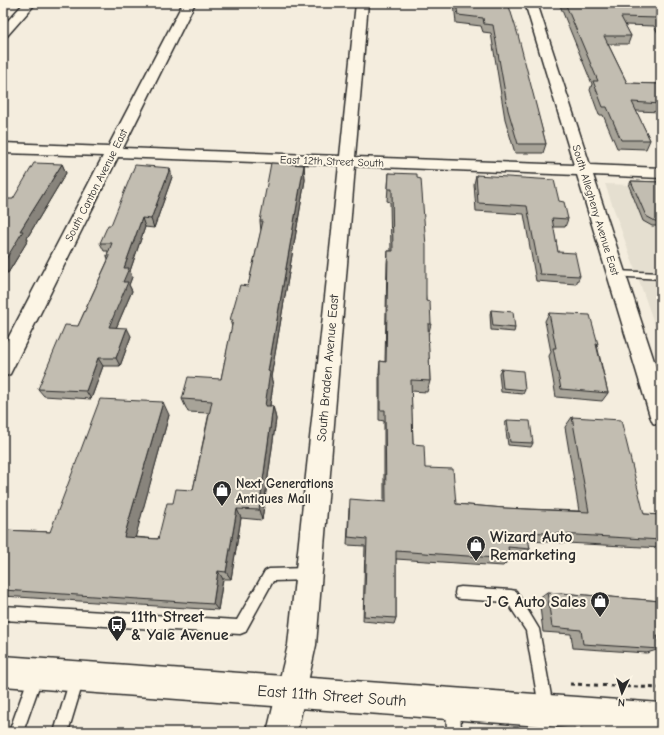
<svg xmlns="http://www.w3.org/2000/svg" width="664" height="735" viewBox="0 0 664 735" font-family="'Comic Neue',sans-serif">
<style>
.built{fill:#e5dfd0}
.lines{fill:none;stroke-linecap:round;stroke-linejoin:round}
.service-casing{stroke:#2b2b2b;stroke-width:3}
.minor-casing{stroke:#2b2b2b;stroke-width:3}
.primary-casing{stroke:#2b2b2b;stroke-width:3}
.path{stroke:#2b2b2b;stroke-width:3;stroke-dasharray:4 4;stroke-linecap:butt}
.service{fill:#fcf5e5;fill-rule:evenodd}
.minor{fill:#fcf5e5;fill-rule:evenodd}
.primary{fill:#fcf5e5;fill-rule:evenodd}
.wall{fill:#a7a398;stroke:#2b2b2b}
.shaded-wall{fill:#88847c;stroke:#2b2b2b}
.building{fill:#c2bdb1;stroke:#2b2b2b}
.labels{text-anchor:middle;stroke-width:4;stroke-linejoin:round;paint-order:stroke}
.far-street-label{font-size:11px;fill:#2b2b2b;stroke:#fcf5e5}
.street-label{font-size:13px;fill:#2b2b2b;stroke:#fcf5e5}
.poi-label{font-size:13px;font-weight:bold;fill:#2b2b2b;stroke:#fcf5e5;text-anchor:start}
.near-poi-label{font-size:16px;font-weight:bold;fill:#2b2b2b;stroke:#fcf5e5;text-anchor:start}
.near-street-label{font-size:16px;fill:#2b2b2b;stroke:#fcf5e5}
</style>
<rect width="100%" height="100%" fill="#f4edde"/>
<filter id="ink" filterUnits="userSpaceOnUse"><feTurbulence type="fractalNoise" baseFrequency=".025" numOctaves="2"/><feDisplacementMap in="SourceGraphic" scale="8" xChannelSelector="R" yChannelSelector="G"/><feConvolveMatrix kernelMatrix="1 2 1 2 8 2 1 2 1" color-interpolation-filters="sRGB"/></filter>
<g filter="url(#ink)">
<path class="built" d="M605,184L661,186V343Z"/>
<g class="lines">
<g class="service-casing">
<g id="service">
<path d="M616,271L661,273V279L613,276L612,274Z"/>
<path d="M308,568L312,570L314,574L312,578L308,580L273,581L245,632L240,634L3,620V606L237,620L265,571L269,569Z"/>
<path d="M461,587L511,590L516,591L539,629L553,707L551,712L546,714L541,712L539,707L526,631L507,602L461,599L456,598L455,593L456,588Z"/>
<path d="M36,668L41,670L43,675L23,732H9L31,670Z"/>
<path d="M77,672L82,674L84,679L68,732H54L70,679L72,674Z"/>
<path d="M453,699L458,701L460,706L461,732H447L446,706L448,701Z"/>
</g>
</g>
<g class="minor-casing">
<g id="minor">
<path d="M24,3H36L7,36L3,37V26Z"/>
<path d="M183,3H195L123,148L340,156L356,3H368L355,157L574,165L525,3H537L590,165L661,168V178L593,175L661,382V426L653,423L650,416L577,175L355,166L316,645L297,732H267L288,645L339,165L118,157L10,374L3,377V348L103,156L3,153V143L108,147Z"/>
</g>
</g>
<g class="primary-casing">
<path id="primary" d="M3,656L661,703V732H621L3,686Z"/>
</g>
<path class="path" d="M570,684L661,688"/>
<use href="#service" class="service"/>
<use href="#minor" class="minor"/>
<use href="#primary" class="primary"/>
</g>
<g class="wall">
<path d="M454,3H508L546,144L543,153H515L505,119L491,33L483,32L481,26L456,23Z"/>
<path d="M559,3H661V33H658L654,26L625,25L631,36L628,44H608L627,83L661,84V112L636,111L650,140L646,149L617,148L603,115H599L590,90L592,84Z"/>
<path d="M62,164L66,173L27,238L28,240L8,273H5L3,277V205L13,199Z"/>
<path d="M304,165L305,180L271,377L273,385L270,406H273L276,419L262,520L241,518L231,579H223L218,610L3,596V530L50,532L169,415L135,537L158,539L173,503L193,490L209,413L188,412L182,399L221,379L232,327L230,320L248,286L261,231L260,221Z"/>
<path d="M389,173L417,178L426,301L431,324L428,336L430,381L427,392L411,391L413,444L425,468L456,504L504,508L579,511L565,427L572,417L644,514L661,515V548L528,541L530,549L522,556L509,555L510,559L503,566L396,559V618L394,624L363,621L365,546L347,545L349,508L384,502V421L379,420V373L380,361L385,362L387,263L388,251H391L390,202L387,201Z"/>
<path d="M476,175L559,201L568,219L565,227H553L558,252L580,276L576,284L536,281L524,214L476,211L474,184Z"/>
<path d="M172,177L154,228L145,227L130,271L132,277L129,285L132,291L116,328L131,336L120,366H103L91,399L44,396L38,389L78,326L108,260L107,256L108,251H104L100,243Z"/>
<path d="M631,181L661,182V226H652L643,221L629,186Z"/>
<path d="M491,310L515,328L514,332L491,330L490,314Z"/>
<path d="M549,313L598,344L597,345L608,393L602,401L556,397L549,356L551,352L545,321Z"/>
<path d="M501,369L525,390L523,394L501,392L499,373Z"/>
<path d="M507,420L533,443L531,447L508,445L505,424Z"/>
<path d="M547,592L661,601V642H658L660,649L647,653L573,648L571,634L543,632L539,598Z"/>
</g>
<g class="shaded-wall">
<path d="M62,164L66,173L27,238L28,240L8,273L3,266V264L20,231Z"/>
<path d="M304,165L305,180L271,377L273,385L268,418L265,406L268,371Z"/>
<path d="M170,168L172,177L154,228L151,219Z"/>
<path d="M142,218L145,227L130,271L132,277L129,285L132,291L113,335L109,327L123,282L124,268Z"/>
<path d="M3,269L5,273L3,277Z"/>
<path d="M127,328L131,336L120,366L116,358Z"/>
<path d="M98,358L103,366L91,399L86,391Z"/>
<path d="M163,402L169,415L133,546L124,537Z"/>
<path d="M273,406L276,419L262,520L259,510Z"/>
<path d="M237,509L241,518L231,579L226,572Z"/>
<path d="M218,571L223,579L218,610L213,604Z"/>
</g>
<g class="building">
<path d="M456,3H508L518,35L546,144H518L508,110L493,25L484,24L483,18L458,15Z"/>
<path d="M565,3H661V25L657,18L621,17L631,36H604L627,83L661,84V104L632,102L650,140H621L607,107H603L593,81H598Z"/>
<path d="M34,163L62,164L20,231H23L3,264V205L7,199H13Z"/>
<path d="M271,163L304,165L268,371L270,372L265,406H273L259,510L237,509L226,572L218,571L213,604L3,590V530L50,532L100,399L163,402L124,537L158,539L167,503H173L176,489L193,490L212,401L182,399L188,377L221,379L233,320H230L240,285L248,286L263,221H260Z"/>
<path d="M135,165L170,168L151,219L142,218L124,268H129L123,282H128L109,327L127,328L116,358H98L86,391L38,389L65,325L78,326L110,256H107L112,243H100L108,225H111Z"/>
<path d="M389,173L417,174V178L421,179L426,246V301L430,302L431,324H428L430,381L411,380L413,444L424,445L425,468L453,469L456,504L504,508L589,512L572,417L621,420L644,514L661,515V540L527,532L530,549L508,547L510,559L396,551V618L364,616L367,539L348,537L350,499L386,502L385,410H380V361L386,362L388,251H393L392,189H388Z"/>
<path d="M476,175L554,180L559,201L564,202L568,219L552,218L558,252L575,253L580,276L540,274L527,206L478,203Z"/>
<path d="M631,181L661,182V222L655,221L646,216Z"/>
<path d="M491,310L513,312L515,328L493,326Z"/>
<path d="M549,313L590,315L598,344H596L608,393L561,389L553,348H556Z"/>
<path d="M501,369L523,371L525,390L503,388Z"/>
<path d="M507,420L530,421L533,443L510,442Z"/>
<path d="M547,592L661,601V637L657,636L660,649L583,644L581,630L552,627Z"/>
</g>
</g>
<defs>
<g id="shop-pin" transform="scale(1)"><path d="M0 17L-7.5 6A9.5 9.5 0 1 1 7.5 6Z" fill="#2b2b2b" stroke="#fcf5e5"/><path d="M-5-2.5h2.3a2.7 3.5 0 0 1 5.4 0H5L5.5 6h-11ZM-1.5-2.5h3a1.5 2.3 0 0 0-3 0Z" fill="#fff"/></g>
<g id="bus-pin" transform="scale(1)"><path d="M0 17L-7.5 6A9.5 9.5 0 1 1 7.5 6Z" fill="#2b2b2b" stroke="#fcf5e5"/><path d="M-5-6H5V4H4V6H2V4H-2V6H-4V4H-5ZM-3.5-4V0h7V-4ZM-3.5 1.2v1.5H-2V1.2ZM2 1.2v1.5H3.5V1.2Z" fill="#fff"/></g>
</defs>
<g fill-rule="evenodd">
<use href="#shop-pin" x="222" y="490"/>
<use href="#shop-pin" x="476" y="545"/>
<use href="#shop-pin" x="600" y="601"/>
<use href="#bus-pin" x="117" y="625"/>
</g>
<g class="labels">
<g class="far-street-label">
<text transform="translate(332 161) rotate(2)" y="4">East 12th Street South</text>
<text transform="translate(96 185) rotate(-63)" y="4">South Canton Avenue East</text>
<text transform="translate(596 210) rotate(73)" y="4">South Allegheny Avenue East</text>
</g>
<g class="street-label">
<text transform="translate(327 368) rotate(-85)" y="5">South Braden Avenue East</text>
</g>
<g class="poi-label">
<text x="236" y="488">Next Generations<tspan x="236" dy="15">Antiques Mall</tspan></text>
</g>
<g class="near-poi-label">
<text x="490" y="542">Wizard Auto<tspan x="490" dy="18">Remarketing</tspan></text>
<text x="586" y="607" text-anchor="end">J G Auto Sales</text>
<text x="131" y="622">11th Street<tspan x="131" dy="18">&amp; Yale Avenue</tspan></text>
</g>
<g class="near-street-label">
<text transform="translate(332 695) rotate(4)" y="6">East 11th Street South</text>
</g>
</g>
<rect width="664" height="735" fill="none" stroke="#fcf5e5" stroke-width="16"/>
<rect x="8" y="8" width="648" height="719" fill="none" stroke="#2b2b2b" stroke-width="1.5" filter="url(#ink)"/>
<g transform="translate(622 693) rotate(184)" stroke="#fcf5e5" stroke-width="3" paint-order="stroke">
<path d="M0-3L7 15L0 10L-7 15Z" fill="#2b2b2b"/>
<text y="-6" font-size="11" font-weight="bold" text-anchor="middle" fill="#2b2b2b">N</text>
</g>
</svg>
